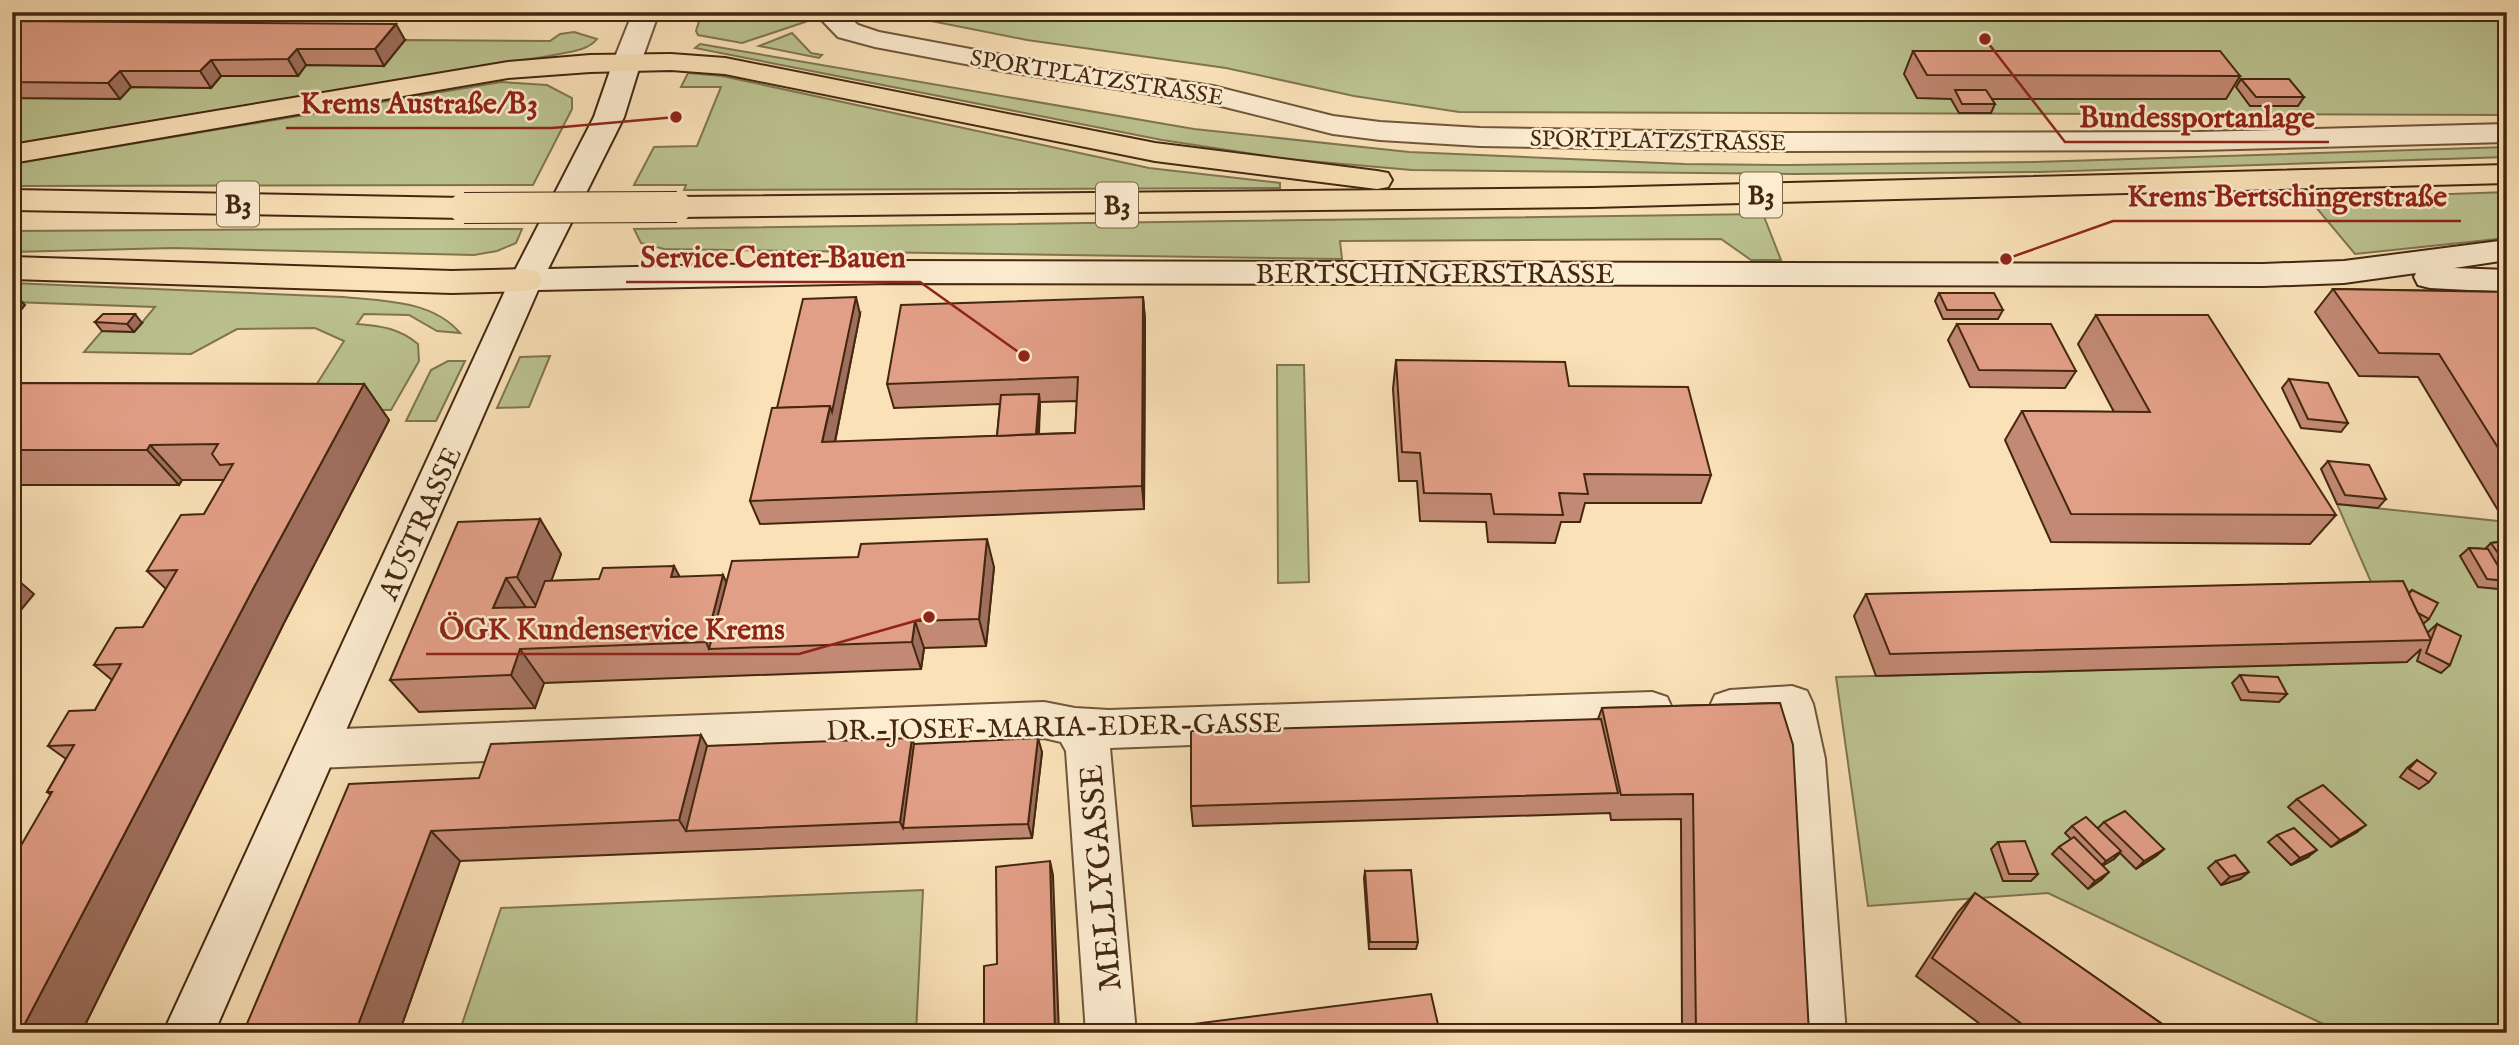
<svg xmlns="http://www.w3.org/2000/svg" width="2519" height="1045" viewBox="0 0 2519 1045" font-family="'IM FELL English',serif">
<style>
.green{fill:#bbc390;stroke:#807550;stroke-width:2}
.lines{fill:none;stroke-linecap:round;stroke-linejoin:round}
.street-casing{stroke:#725639;stroke-width:4}
.secondary-casing{stroke:#44270f;stroke-width:4}
.highway-casing{stroke:#44270f;stroke-width:4}
.street{fill:#fcecd0;fill-rule:evenodd}
.secondary{fill:#fcecd0;fill-rule:evenodd}
.highway{fill:#fae1b7;fill-rule:evenodd}
.highway-bridge-casing{stroke:#44270f;stroke-width:32;stroke-linecap:butt}
.highway-bridge{stroke:#fae1b7;stroke-width:30}
.wall{fill:#c28974;stroke:#44270f;stroke-width:2;fill-rule:evenodd}
.shaded-wall{fill:#9e6f5e;stroke:#44270f;stroke-width:2}
.building{fill:#e29f87;stroke:#44270f;stroke-width:2}
.labels{text-anchor:middle;stroke-width:5;stroke-linejoin:round;paint-order:stroke}
.far-street-label{font-size:23px;fill:#44270f;stroke:#fcecd0}
.shield{fill:#fcecd0;stroke:#7b6249;stroke-width:2}
.shield-label{font-size:26px;font-weight:bold;fill:#44270f}
.street-label{font-size:28px;fill:#44270f;stroke:#fcecd0}
.near-street-label{font-size:33px;fill:#44270f;stroke:#fcecd0}
.leader{fill:none;stroke:#8f2418;stroke-width:2.5}
.callout-dot{fill:#8f2418;stroke:#fcecd0;stroke-width:2.5}
.callout-label{font-size:30px;text-anchor:middle;font-weight:bold;fill:#8f2418;stroke:#fcecd0;stroke-width:5;stroke-linejoin:round;paint-order:stroke}
</style>
<rect width="100%" height="100%" fill="#fae1b7"/>
<filter id="stains"><feTurbulence type="fractalNoise" baseFrequency=".00286" numOctaves="4"/><feColorMatrix values="0 0 0 0 .2 0 0 0 0 .09 0 0 0 0 .02 0 0 0 .5 -.17"/></filter>
<radialGradient id="worn" r=".72"><stop offset=".6" stop-color="#630" stop-opacity="0"/><stop offset="1" stop-color="#630" stop-opacity=".3"/></radialGradient>
<g class="green">
<path d="M702,12H804L811,20L742,43L698,35L696,31Z"/>
<path d="M886,12H2507V115L1459,112L1354,96L1226,68L1027,40Z"/>
<path d="M574,32L597,39C587,52 565,52 549,56L12,144V98L119,99L131,87L210,88L221,76H298L306,65L383,66L405,40L550,41L560,34Z"/>
<path d="M792,33L811,53L822,55L819,58L759,46Z"/>
<path d="M700,44L1194,129L1409,152L1684,164L1789,165L2035,162L2507,147V157L2040,172L1794,174L1412,170L1286,159L1162,140L695,48Z"/>
<path d="M688,73L722,76L1149,168L1280,183V188L684,190L686,185H634L654,147L697,146L721,87H681Z"/>
<path d="M501,82L547,85L572,98V109L533,185L12,186V164Z"/>
<path d="M2507,192V238L2355,254L2309,199Z"/>
<path d="M1763,214L1781,260H1751L1721,239L1340,241L1342,259L664,249L641,243L634,229Z"/>
<path d="M356,229H522L516,243L497,251L474,255L173,248L12,252V231Z"/>
<path d="M12,283L343,297C383,301 432,300 460,333L437,331L409,315L364,314L357,324C381,326 399,328 418,344L419,361L391,410L301,409L344,341L315,328L237,329L191,354L84,352L102,331L134,332L155,307L12,302Z"/>
<path d="M550,356L529,407L497,408L520,357Z"/>
<path d="M448,361H465L436,421H406L431,370Z"/>
<path d="M1277,365H1304L1309,582L1278,583Z"/>
<path d="M2337,504L2507,522V1033H2342L2048,893L1868,906L1836,677L2406,662Z"/>
<path d="M923,890L916,1033H459L501,908Z"/>
</g>
<g class="lines">
<g class="street-casing">
<g id="street">
<path d="M633,12H659L641,62L637,68H617L613,62Z"/>
<path d="M814,12H843L858,25L879,32L1008,56L1213,86L1333,116L1380,122L1480,128L1783,133L2198,132L2507,124V142L2198,150L1783,151L1480,146L1380,140L1333,134L1213,104L1008,72L875,47L838,37Z"/>
<path d="M1792,686L1807,691L1813,704L1825,759L1846,1033H1796L1781,759L1774,723L1730,726L1715,721L1709,708L1715,695L1730,690Z"/>
<path d="M1652,692L1667,697L1673,710L1667,723L1652,728L1110,748L1136,1033H1086L1066,751L1061,742L1044,738L316,768L301,762L294,749L301,736L316,730L1044,702L1075,708L1109,710Z"/>
</g>
</g>
<g class="secondary-casing">
<path id="secondary" d="M627,54L637,56L641,62L624,117L548,269L889,261L2263,264L2344,261L2507,240V260L2454,268L2507,270V292L2430,288L2418,285L2414,277L2416,273L2344,283L2263,286L889,283L538,290L214,1033H163L510,280L594,117L613,62L617,56Z"/>
</g>
<g class="highway-casing">
<g id="highway">
<path d="M671,54L725,58L1155,143L1377,171L1388,173L1392,180L1388,187L1377,189L1155,161L725,74L671,70L590,72L508,78L12,163V145L508,62L590,55Z"/>
<path d="M2507,165V183L1592,207L677,217L666,214L661,207L666,200L677,197L1592,188Z"/>
<path d="M12,190L464,198L475,201L480,208L475,215L464,218L12,210Z"/>
<path d="M12,257L452,271L526,269L538,272L542,280L538,288L526,291L452,293L12,279Z"/>
</g>
</g>
<use href="#street" class="street"/>
<use href="#secondary" class="secondary"/>
<use href="#highway" class="highway"/>
<g class="highway-bridge-casing">
<path id="highway-bridge" d="M464,208L677,207"/>
</g>
<use href="#highway-bridge" class="highway-bridge"/>
</g>
<g class="wall">
<path d="M12,21L405,40L384,66L306,65L298,76H221L211,88L131,87L120,99L12,98Z"/>
<path d="M1913,51L2240,76L2226,99H1991L1995,104L1991,113H1959L1951,99L1917,98L1904,74Z"/>
<path d="M2241,79L2304,97L2298,106H2250L2236,87Z"/>
<path d="M2333,289L2507,292V522H2505L2418,377L2359,376L2315,312Z"/>
<path d="M1939,293L2003,310L1998,319H1943L1935,301Z"/>
<path d="M1143,297L1145,320L1144,509L760,524L750,501L777,408L860,314L835,442L997,436L1000,404L894,408L887,384ZM1077,401L1075,433L1039,434L1040,402Z"/>
<path d="M2096,315L2336,515L2310,544L2051,542L2005,440L2022,411L2114,412L2078,344Z"/>
<path d="M95,322L142,323L134,332L102,331Z"/>
<path d="M1957,324L2076,371L2065,388L1970,387L1948,340Z"/>
<path d="M1396,360L1569,386L1711,475L1701,503H1585L1580,522H1561L1555,543L1488,542L1486,522L1420,521L1417,481H1399L1393,389Z"/>
<path d="M2289,379L2348,423L2341,432L2301,428L2282,388Z"/>
<path d="M12,383L364,384L389,420L284,623L81,1033H12L51,795L47,792L66,759L48,746L95,710L112,680L94,665L143,627L166,589L147,571L204,514L224,480H182L179,485H12Z"/>
<path d="M2328,461L2386,499L2378,508L2337,504L2321,469Z"/>
<path d="M540,519L561,554L551,581L680,577L726,583L994,567L986,646L924,648L921,669L544,683L535,708L419,712L390,680Z"/>
<path d="M2507,541V573L2503,574L2507,581L2498,589L2478,587L2460,556L2469,548L2485,549L2491,543Z"/>
<path d="M2412,590L2429,619L2423,624L2427,633L2437,624L2450,665L2441,673L2417,661L2421,649L2407,662L1876,676L1854,616L1866,594L2408,593Z"/>
<path d="M2240,675L2287,694L2279,702L2241,700L2232,683Z"/>
<path d="M1780,703L1809,1033H1682L1681,819L1611,820L1610,813L1193,826L1191,806L1598,719L1602,708Z"/>
<path d="M914,744L1042,752L1032,838L460,861L399,1033H243L479,778L707,746Z"/>
<path d="M2417,760L2429,782L2419,789L2400,777L2407,768Z"/>
<path d="M2297,799L2357,832L2331,847L2288,807Z"/>
<path d="M2104,822L2164,849L2156,856L2136,869L2120,853L2114,859L2103,865L2102,879L2088,889L2052,854L2059,847L2071,839L2065,833L2072,826L2098,828Z"/>
<path d="M2277,835L2308,857L2291,865L2268,842Z"/>
<path d="M1998,842L2038,874L2031,881H2003L1991,849Z"/>
<path d="M2216,861L2240,879L2221,885L2208,868Z"/>
<path d="M1365,871L1418,942L1416,949H1369L1364,878Z"/>
<path d="M1975,893L2175,1033H1992L1916,976L1958,912Z"/>
</g>
<g class="shaded-wall">
<path d="M396,24L405,40L384,66L375,49Z"/>
<path d="M297,49L306,65L298,76L288,59Z"/>
<path d="M211,60L221,76L211,88L200,71Z"/>
<path d="M120,71L131,87L120,99L108,83Z"/>
<path d="M12,291L25,305L12,321Z"/>
<path d="M856,297L860,314L830,466L822,442Z"/>
<path d="M1143,297L1145,320L1144,509L1142,486Z"/>
<path d="M135,314L142,323L134,332L127,324Z"/>
<path d="M364,384L389,420L284,623L81,1033H20L253,589Z"/>
<path d="M1039,394L1040,402L1037,458L1036,449Z"/>
<path d="M150,445L182,480L179,485L147,450Z"/>
<path d="M540,519L561,554L540,612L517,577Z"/>
<path d="M987,539L994,567L986,646L979,619Z"/>
<path d="M674,566L692,600L671,577Z"/>
<path d="M12,575L34,594L12,621Z"/>
<path d="M723,575L739,610L709,649L706,642Z"/>
<path d="M506,578L529,612L493,608Z"/>
<path d="M915,621L924,648L921,669L912,642Z"/>
<path d="M520,649L544,683L535,708L511,675Z"/>
<path d="M701,735L719,767L686,831L679,820Z"/>
<path d="M912,738L919,759L903,828L900,822Z"/>
<path d="M1038,738L1042,752L1032,838L1028,824Z"/>
<path d="M2366,825L2357,832L2331,847L2340,840Z"/>
<path d="M431,831L460,861L399,1033H355Z"/>
<path d="M2164,849L2156,856L2136,869L2144,861Z"/>
<path d="M2317,850L2308,857L2291,865L2300,858Z"/>
<path d="M2121,851L2114,859L2099,868L2106,861Z"/>
<path d="M1050,861L1053,875L1059,1033H1055Z"/>
<path d="M2109,872L2102,879L2088,889L2095,881Z"/>
<path d="M2249,872L2240,879L2221,885L2230,877Z"/>
</g>
<g class="building">
<path d="M12,21L396,24L375,49H297L288,59L211,60L200,71H120L108,83L12,82Z"/>
<path d="M1913,51H2220L2240,76L1927,75Z"/>
<path d="M2241,79H2289L2304,97H2256Z"/>
<path d="M1955,90H1986L1995,104H1962Z"/>
<path d="M2333,289L2507,292V462L2439,354L2379,353Z"/>
<path d="M1939,293H1994L2003,310H1947Z"/>
<path d="M856,297L832,412L830,406L777,408L803,299Z"/>
<path d="M1143,297L1142,486L750,501L772,408L830,406L822,442L1075,433L1078,377L887,384L901,305Z"/>
<path d="M103,314H135L127,324L95,322Z"/>
<path d="M2096,315H2208L2336,515L2071,514L2022,411L2150,412Z"/>
<path d="M1957,324H2051L2076,371L1979,370Z"/>
<path d="M1396,360L1565,362L1569,386L1688,387L1711,475L1584,474L1588,494L1559,493L1563,515L1494,514L1491,494L1424,493L1420,453L1402,452Z"/>
<path d="M2289,379L2328,383L2348,423L2308,419Z"/>
<path d="M12,383L364,384L253,589L20,1033H12V861L52,792H47L74,745L48,746L69,711L95,710L121,664L94,665L116,628L143,627L177,570L147,571L181,515L204,514L233,464L220,465L212,454L218,444L150,445L147,450H12Z"/>
<path d="M1039,394L1036,434L997,436L1001,395Z"/>
<path d="M2328,461L2369,465L2386,499L2345,495Z"/>
<path d="M540,519L517,577L506,578L493,608L535,607L545,581L599,579L603,568L674,566L671,577L723,575L706,642L520,649L511,675L390,680L458,522Z"/>
<path d="M987,539L979,619L915,621L912,642L709,649L732,561L858,557L861,544Z"/>
<path d="M2507,541V566L2491,543Z"/>
<path d="M2469,548L2488,549L2507,581L2487,579Z"/>
<path d="M2403,581L2431,640L1890,654L1866,594Z"/>
<path d="M2412,590L2438,603L2429,619L2418,613L2409,594Z"/>
<path d="M2437,624L2461,636L2450,665L2426,653Z"/>
<path d="M2240,675L2278,677L2287,694L2249,692Z"/>
<path d="M1780,703L1793,745L1809,1033H1696L1693,794L1621,795L1602,708Z"/>
<path d="M1601,719L1618,793L1191,806V731Z"/>
<path d="M701,735L679,820L431,831L355,1033H243L349,784L479,778L491,744Z"/>
<path d="M912,738L900,822L686,831L707,746Z"/>
<path d="M1038,738L1028,824L903,828L914,744Z"/>
<path d="M2417,760L2436,773L2429,782L2409,769Z"/>
<path d="M2323,785L2366,825L2340,840L2297,799Z"/>
<path d="M2125,811L2164,849L2144,861L2104,822Z"/>
<path d="M2086,817L2121,851L2106,861L2072,826Z"/>
<path d="M2294,828L2317,850L2300,858L2277,835Z"/>
<path d="M2074,837L2109,872L2095,881L2059,847Z"/>
<path d="M2025,841L2038,874H2009L1998,842Z"/>
<path d="M2235,855L2249,872L2230,877L2216,861Z"/>
<path d="M1050,861L1055,1033H984V966L997,964L996,867Z"/>
<path d="M1411,870L1418,942H1370L1365,871Z"/>
<path d="M1975,893L2175,1033H2034L1932,958Z"/>
<path d="M1431,994L1440,1033H1178L1177,1026Z"/>
</g>
<g class="labels">
<g class="far-street-label">
<text transform="translate(1097 77) rotate(9)" y="8">SPORTPLATZSTRASSE</text>
<text transform="translate(1658 140) rotate(1)" y="8">SPORTPLATZSTRASSE</text>
</g>
<g class="shield">
<rect x="1740" y="172.5" width="42" height="45" rx="5"/>
<rect x="217" y="181.5" width="42" height="45" rx="5"/>
<rect x="1096" y="182.5" width="42" height="45" rx="5"/>
</g>
<g class="shield-label">
<text x="1761" y="204">B3</text>
<text x="238" y="213">B3</text>
<text x="1117" y="214">B3</text>
</g>
<g class="street-label">
<text x="1435" y="283">BERTSCHINGERSTRASSE</text>
<text transform="translate(419 523) rotate(-66)" y="10">AUSTRASSE</text>
<text transform="translate(1054 726) rotate(-1)" y="10">DR.-JOSEF-MARIA-EDER-GASSE</text>
</g>
<g class="near-street-label">
<text transform="translate(1099 878) rotate(-95)" y="12">MELLYGASSE</text>
</g>
</g>
<path class="leader" d="M676 117L552 128H286M1985 39L2065 142H2329M2006 259L2113 221H2461M1024 356L920 282H626M929 617L799 654H426"/>
<g class="callout-dot">
<circle cx="676" cy="117" r="7"/>
<circle cx="1985" cy="39" r="7"/>
<circle cx="2006" cy="259" r="7"/>
<circle cx="1024" cy="356" r="7"/>
<circle cx="929" cy="617" r="7"/>
</g>
<g class="callout-label">
<text x="419" y="113">Krems Austraße/B3</text>
<text x="2197" y="127">Bundessportanlage</text>
<text x="2287" y="206">Krems Bertschingerstraße</text>
<text x="773" y="267">Service Center Bauen</text>
<text x="612" y="639">ÖGK Kundenservice Krems</text>
</g>
<rect width="2519" height="1045" fill="none" stroke="#fae1b7" stroke-width="42"/>
<rect x="14" y="14" width="2491" height="1017" fill="none" stroke="#44270f" stroke-width="3.5"/>
<rect x="21" y="21" width="2477" height="1003" fill="none" stroke="#44270f" stroke-width="2"/>
<rect width="100%" height="100%" filter="url(#stains)"/>
<rect width="100%" height="100%" fill="url(#worn)"/>
</svg>
